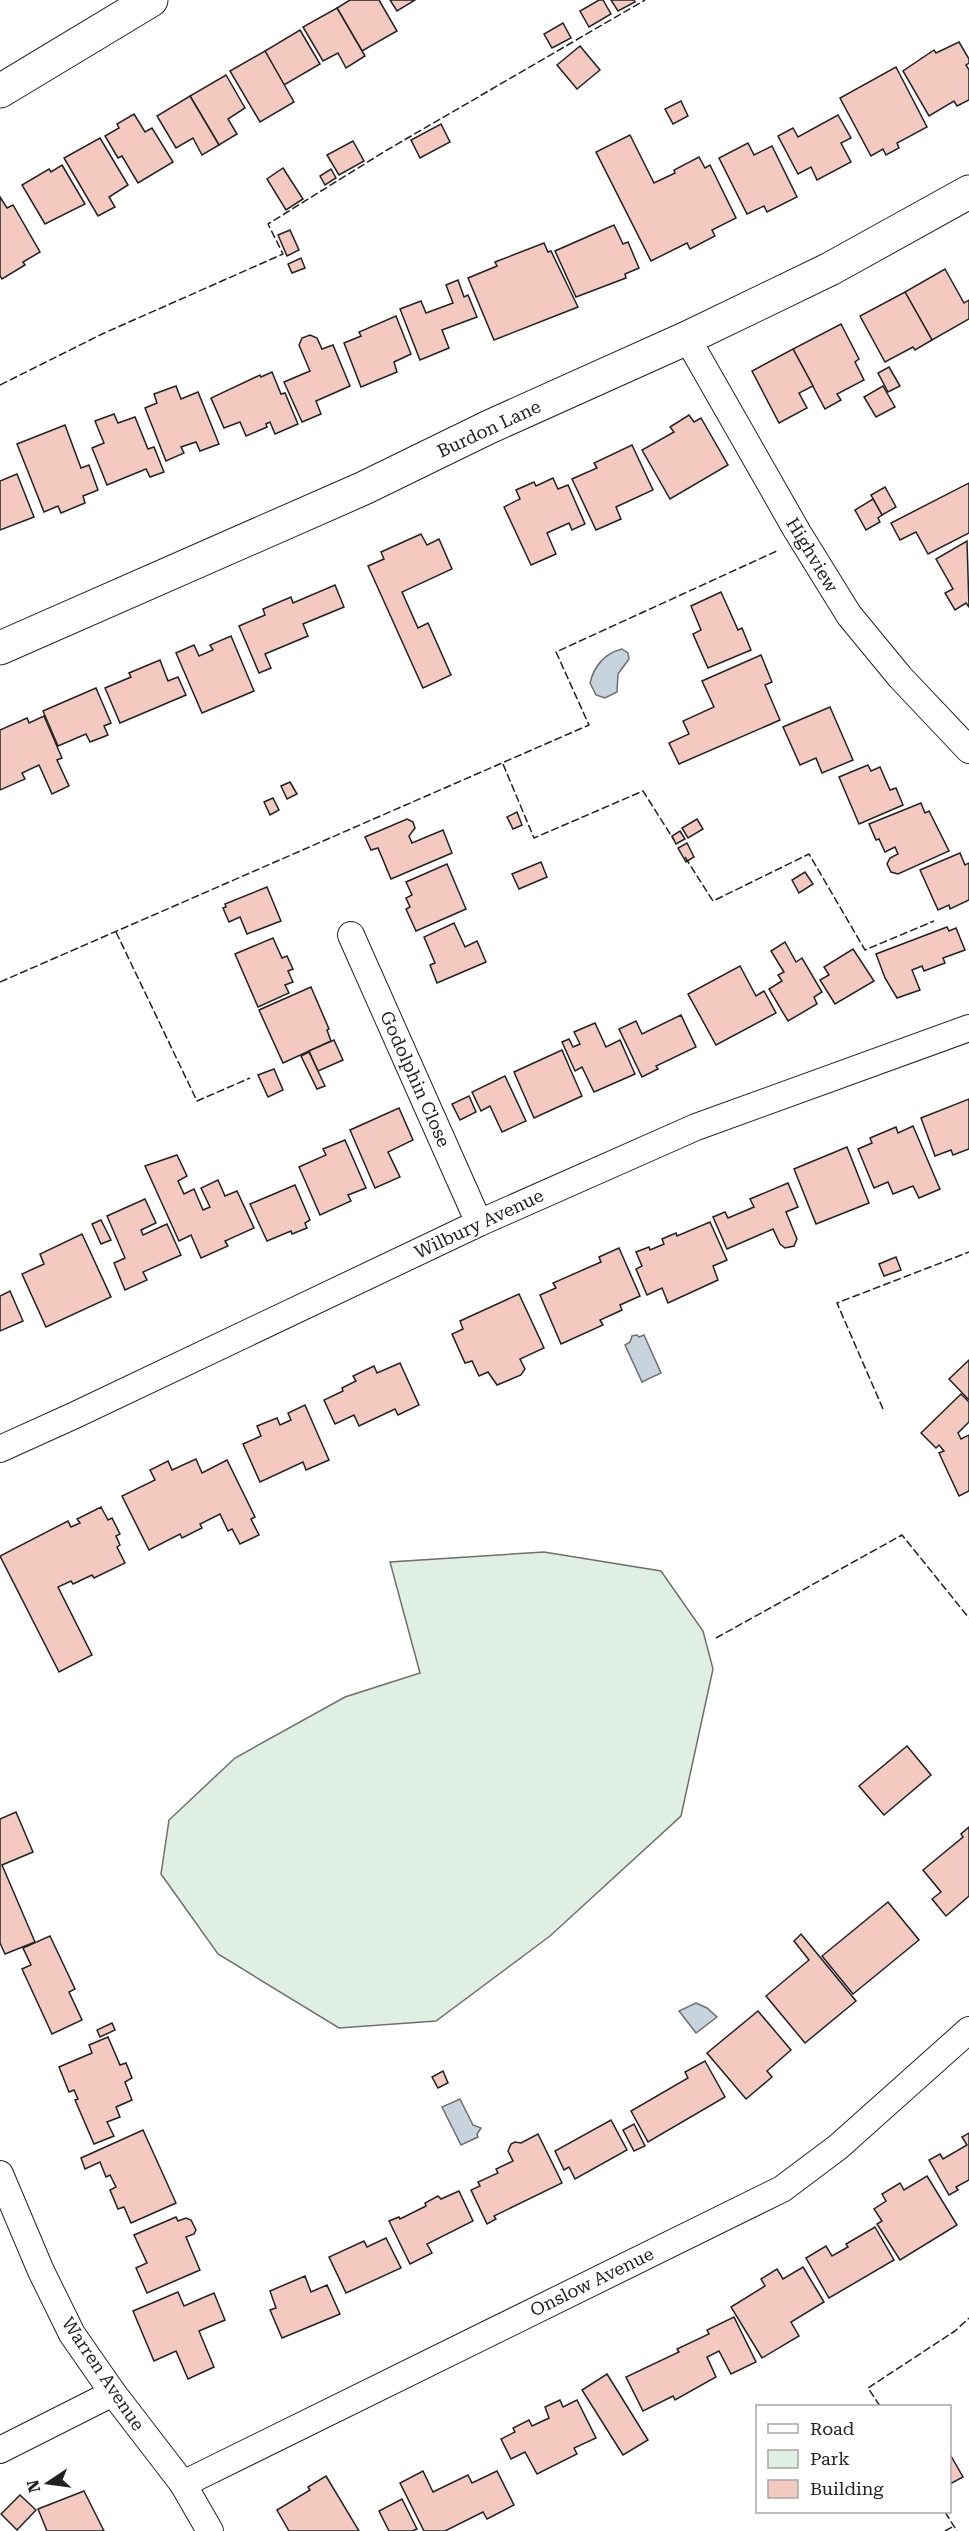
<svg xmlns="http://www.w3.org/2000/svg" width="969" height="2531" viewBox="0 0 969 2531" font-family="'Roboto Serif',serif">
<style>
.green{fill:#e0efe3;stroke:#6f6f6f;stroke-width:1.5}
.water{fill:#c7d3dd;stroke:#6f6f6f;stroke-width:1.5}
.building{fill:#f3c9c0;stroke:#222;stroke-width:1.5}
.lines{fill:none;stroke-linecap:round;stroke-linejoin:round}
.street-casing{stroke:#222;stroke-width:28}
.secondary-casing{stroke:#222;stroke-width:35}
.highway-casing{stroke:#222;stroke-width:35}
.street{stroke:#fff;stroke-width:26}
.secondary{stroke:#fff;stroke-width:33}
.highway{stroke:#fff;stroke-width:33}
.fence{stroke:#222;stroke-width:1.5;stroke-dasharray:8 3;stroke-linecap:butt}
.labels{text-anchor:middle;stroke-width:4.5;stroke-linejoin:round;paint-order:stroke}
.street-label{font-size:18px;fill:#222;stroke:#fff}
</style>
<rect width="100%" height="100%" fill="#fff"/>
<path class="green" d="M544,1552L661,1571L703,1631L713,1669L681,1816L550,1936L436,2021L339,2028L218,1954L161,1874L169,1820L235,1758L345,1697L420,1673L390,1562Z"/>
<g class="water">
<path d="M622,649L628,653L629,659L618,674L617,692L605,698L596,695L590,683C594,666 605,653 622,649Z"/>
<path d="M637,1335L639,1337L644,1335L661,1373L642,1382L625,1345L630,1342L632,1336Z"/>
<path d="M696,2003L707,2008L717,2017L696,2033L679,2011Z"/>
<path d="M460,2099L473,2125L481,2128L477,2134L478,2137L461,2145L442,2107Z"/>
</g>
<g class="building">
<path d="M350,0H379L397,31L362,51L337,8Z"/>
<path d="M390,0H415L397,11Z"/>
<path d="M599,0H603L611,14L589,27L580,11Z"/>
<path d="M611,0H634L635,2L618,11Z"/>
<path d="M337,8L365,56L346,68L338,53L323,61L303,27Z"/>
<path d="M563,23L571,38L552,48L544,34Z"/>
<path d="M300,30L320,64L284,85L265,51Z"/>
<path d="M959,42L969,59V63L966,65L969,70V100L957,106L954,101L929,116L903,71L934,50L936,53Z"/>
<path d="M580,46L600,70L577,89L557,65Z"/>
<path d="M265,51L294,102L260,122L230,71Z"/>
<path d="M896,67L927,127L897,143L899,148L886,155L883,149L871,156L840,98Z"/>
<path d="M226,75L245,108L228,119L237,134L219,145L190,96Z"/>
<path d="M190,96L219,145L202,155L193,138L176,148L157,116Z"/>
<path d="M681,101L688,116L673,124L665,109Z"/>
<path d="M134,114L145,132L152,128L173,162L138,183L122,156L118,158L105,136L119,128L117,124Z"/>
<path d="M838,115L851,138L841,143L851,162L817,180L811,167L798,174L778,136L793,128L798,137Z"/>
<path d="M441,124L450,142L420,158L411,140Z"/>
<path d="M630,135L654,183L675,173L674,170L699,157L705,168L710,165L736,218L712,230L715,236L690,249L687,243L651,261L596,152Z"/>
<path d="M100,138L128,185L109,197L115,207L98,216L64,158Z"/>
<path d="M353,141L364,161L339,175L327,155Z"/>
<path d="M748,143L754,155L772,146L797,197L767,212L764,206L747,214L719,158Z"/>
<path d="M62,165L85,204L45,224L22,185L49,169L51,172Z"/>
<path d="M283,168L303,199L286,210L267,179Z"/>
<path d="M331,169L336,178L325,185L320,176Z"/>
<path d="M0,197L7,208L13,205L40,252L23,262L25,265L2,279L0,276Z"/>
<path d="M614,225L623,244L628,242L639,268L625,274L626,278L576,297L555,251Z"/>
<path d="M290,230L299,250L287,256L278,235Z"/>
<path d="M544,243L548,252L551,251L578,307L494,340L468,278L497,266L495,262Z"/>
<path d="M301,258L305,268L292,273L288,264Z"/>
<path d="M945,269L964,303L969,300V319L932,340L905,292Z"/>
<path d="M458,280L464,297L468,295L477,317L442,330L449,348L420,360L400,309L421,301L426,313L453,303L446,285Z"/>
<path d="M905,292L932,340L915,350L913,347L885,362L860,316Z"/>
<path d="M396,316L411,354L394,362L397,372L361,387L344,343L361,336L359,332Z"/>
<path d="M841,324L859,359L855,362L864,380L837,394L841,400L825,409L793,349Z"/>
<path d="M310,335L317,338L322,349L333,345L350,386L316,401L321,414L302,422L284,382L310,371L299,345L302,338Z"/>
<path d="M793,349L813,386L799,393L807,408L779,423L752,371Z"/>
<path d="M889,367L900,386L888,392L878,373Z"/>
<path d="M272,372L281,394L285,393L298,424L275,434L270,422L266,424L267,427L246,436L240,422L224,428L211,398L260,375L261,377Z"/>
<path d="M176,386L181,399L198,392L219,444L200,451L196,442L181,447L184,453L166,461L145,408L157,403L154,394Z"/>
<path d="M883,386L895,407L876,417L864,397Z"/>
<path d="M114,414L118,423L135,417L148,449L154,447L164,472L150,477L146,469L107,485L92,448L104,443L95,421Z"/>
<path d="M689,415L694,422L701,418L728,465L670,499L642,450L674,432L670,427Z"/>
<path d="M65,425L81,468L89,465L98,490L83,496L85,503L61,513L58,506L44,512L17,444Z"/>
<path d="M632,445L653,490L616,507L621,519L596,530L572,479L597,468L594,463Z"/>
<path d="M17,474L34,517L0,530V481Z"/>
<path d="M553,478L558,489L568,485L585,524L572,530L569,523L547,533L556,554L531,565L504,507L520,499L516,490L534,482L536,486Z"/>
<path d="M969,483V533L928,554L916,532L900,540L891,523Z"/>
<path d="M885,487L896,507L882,515L871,495Z"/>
<path d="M873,499L882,515L878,518L880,522L866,530L855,510Z"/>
<path d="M421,534L427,545L439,539L452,569L402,592L418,628L428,623L451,675L423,688L368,566L384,559L381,552Z"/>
<path d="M967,541L969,607L966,603L955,610L945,593L953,589L936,559Z"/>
<path d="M335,585L344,607L303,624L308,636L265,654L271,668L259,673L239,626L265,615L263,609L291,597L293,603Z"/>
<path d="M721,592L738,630L742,628L751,650L708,668L693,634L701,630L691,606Z"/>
<path d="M231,636L254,691L202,713L176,653L194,645L199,656L213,650L210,645Z"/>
<path d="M761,655L772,682L765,685L780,720L679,764L669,743L689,734L683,721L714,707L702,681Z"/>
<path d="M160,660L168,681L178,677L186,695L120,723L105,688L131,677L129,673Z"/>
<path d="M96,688L111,723L104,726L108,735L90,742L86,734L58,746L43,711Z"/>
<path d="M830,707L853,760L822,773L816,758L800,765L783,727Z"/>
<path d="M44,716L62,758L57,760L69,786L52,794L39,765L22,773L25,779L0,790V730L27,718L29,723Z"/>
<path d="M868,765L871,771L880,767L890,790L896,788L903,805L859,824L839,777Z"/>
<path d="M290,782L297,794L287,799L281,786Z"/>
<path d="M273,798L279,810L270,815L264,802Z"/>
<path d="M921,803L925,813L929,811L949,851L898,874L891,872L887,864L890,858L898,854L895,847L885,852L879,839L876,840L869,824Z"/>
<path d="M517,812L522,825L513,829L507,817Z"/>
<path d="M407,819L413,822L415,828L409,836L412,843L443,830L452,853L391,879L378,848L371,850L365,837Z"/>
<path d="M697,819L703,829L688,838L682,828Z"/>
<path d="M680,831L685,839L676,844L672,836Z"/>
<path d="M687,843L694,857L686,862L678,848Z"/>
<path d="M960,853L965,865L969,863V900L950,909L949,905L938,910L920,870Z"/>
<path d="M541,862L547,877L519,889L512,874Z"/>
<path d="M447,864L466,909L416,931L406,909L410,907L406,898L412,895L406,882Z"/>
<path d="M805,872L813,884L799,893L792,880Z"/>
<path d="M267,887L281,921L247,934L240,917L229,922L223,908L226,907L225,904Z"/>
<path d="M454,923L465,947L477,941L486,962L437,983L430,965L435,963L424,937Z"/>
<path d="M947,927L949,931L956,928L965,950L943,958L945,963L924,971L922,966L912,970L920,990L897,998L885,978L876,954Z"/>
<path d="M273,938L282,958L287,956L293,969L288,971L293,982L285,985L289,993L258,1007L235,954Z"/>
<path d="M785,942L796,962L802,958L822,992L814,997L817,1004L788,1021L769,989L782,981L778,975L784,972L771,951Z"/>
<path d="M853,949L874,981L835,1004L820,980L829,975L824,967Z"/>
<path d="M740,966L756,996L764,991L776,1013L716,1045L688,994Z"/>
<path d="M311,987L329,1029L327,1030L331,1041L283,1063L259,1010Z"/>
<path d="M681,1015L696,1047L656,1066L658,1069L642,1077L619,1029L636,1021L642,1034Z"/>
<path d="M595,1023L606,1047L620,1040L635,1074L594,1092L582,1067L575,1071L562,1042L569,1039L573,1047L580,1044L574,1032Z"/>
<path d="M334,1040L343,1060L318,1071L309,1051Z"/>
<path d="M562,1050L582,1096L534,1118L514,1072Z"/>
<path d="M309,1052L325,1086L317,1089L301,1056Z"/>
<path d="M274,1069L283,1090L268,1097L258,1075Z"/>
<path d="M505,1076L526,1121L502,1132L490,1106L481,1111L472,1092Z"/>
<path d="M469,1096L476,1112L460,1120L452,1104Z"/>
<path d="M969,1099V1149L953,1155L951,1150L935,1156L921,1118Z"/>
<path d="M399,1108L413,1140L388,1152L400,1177L375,1188L350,1130Z"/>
<path d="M913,1126L940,1189L919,1198L913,1186L893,1194L888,1182L874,1188L858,1149L872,1143L870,1138L896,1127L898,1133Z"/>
<path d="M345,1140L366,1188L348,1195L351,1201L320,1215L299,1167L326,1155L323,1149Z"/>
<path d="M847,1147L869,1203L816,1224L794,1169Z"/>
<path d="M177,1155L187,1176L178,1181L184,1194L194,1189L203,1210L210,1207L201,1188L218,1180L225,1196L237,1191L254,1228L225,1241L228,1246L201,1258L191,1235L179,1241L145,1166Z"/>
<path d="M788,1183L798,1207L786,1212L797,1239L794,1246L785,1248L780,1244L773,1229L727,1249L713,1217L725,1212L728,1218L754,1207L750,1199Z"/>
<path d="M295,1185L310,1220L305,1223L307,1228L292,1234L291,1231L267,1241L250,1204Z"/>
<path d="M145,1199L156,1223L141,1230L143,1235L167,1224L181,1255L143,1272L147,1280L125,1290L114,1263L125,1258L107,1216Z"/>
<path d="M101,1220L111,1240L101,1244L92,1224Z"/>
<path d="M710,1222L727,1260L713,1266L718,1280L668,1303L662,1288L647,1295L636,1269L642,1266L636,1252L649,1247L650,1250L664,1244L662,1239L676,1233L677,1236Z"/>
<path d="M82,1234L111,1297L46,1327L22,1274L44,1264L40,1254Z"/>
<path d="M619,1248L640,1296L620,1305L622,1310L600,1320L603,1325L561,1344L540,1295L556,1288L553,1283L601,1262L599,1257Z"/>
<path d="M896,1257L901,1270L884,1276L879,1264Z"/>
<path d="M10,1291L23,1321L0,1331V1296Z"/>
<path d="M519,1294L544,1348L520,1359L525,1369L521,1375L497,1385L488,1372L479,1376L472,1361L465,1363L452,1334L463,1329L460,1321Z"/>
<path d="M969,1360V1400L949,1379Z"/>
<path d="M400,1363L419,1405L398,1415L395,1409L359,1426L354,1415L335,1424L324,1400L343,1391L342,1388L356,1381L353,1376L374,1366L377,1373Z"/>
<path d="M961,1394L969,1402V1422L958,1433L961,1439L969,1435V1491L959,1496L939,1453L944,1451L939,1445L936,1448L921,1433Z"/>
<path d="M305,1405L329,1460L306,1470L303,1462L260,1482L243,1444L261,1436L257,1426L277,1418L280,1425L291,1420L288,1413Z"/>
<path d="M196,1459L202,1473L227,1460L255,1517L251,1519L259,1535L240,1544L232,1529L228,1531L220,1514L200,1524L202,1528L182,1538L180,1534L149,1550L122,1496L155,1480L150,1470L168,1461L172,1470Z"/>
<path d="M101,1507L108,1520L112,1518L120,1534L116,1536L120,1545L117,1547L125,1563L94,1578L92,1575L73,1584L71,1581L58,1587L92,1655L59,1672L0,1556L68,1521L71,1527L80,1523L77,1519Z"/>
<path d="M907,1746L931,1775L884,1815L859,1786Z"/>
<path d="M16,1812L33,1852L2,1865L35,1942L5,1954L0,1943V1819Z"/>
<path d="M969,1827V1896L946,1916L932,1899L941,1892L923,1870L963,1837L961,1834Z"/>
<path d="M888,1902L919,1940L853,1994L822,1956Z"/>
<path d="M801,1934L856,2001L805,2043L766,1996L809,1960L794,1941Z"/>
<path d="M50,1936L75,1989L69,1992L82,2020L52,2034L22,1969L31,1965L23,1948Z"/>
<path d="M758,2011L791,2050L767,2071L772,2077L746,2099L707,2053Z"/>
<path d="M112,2023L115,2030L100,2037L97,2030Z"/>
<path d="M108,2037L120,2065L126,2063L132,2078L125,2082L132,2100L116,2107L120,2117L107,2122L114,2136L94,2144L75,2100L78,2099L74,2090L69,2092L59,2067L92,2053L89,2045Z"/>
<path d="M705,2061L725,2097L648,2142L631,2111L688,2078L685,2072Z"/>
<path d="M443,2071L448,2083L438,2088L432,2077Z"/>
<path d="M611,2120L627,2150L575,2179L569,2167L564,2170L555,2151Z"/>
<path d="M634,2124L645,2146L634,2151L623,2130Z"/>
<path d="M143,2130L176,2203L131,2223L124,2207L118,2209L110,2190L116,2187L110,2175L106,2177L100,2162L85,2169L81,2158Z"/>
<path d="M969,2133V2180L956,2187L958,2190L949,2195L929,2160L940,2154L943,2159L967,2145L962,2137Z"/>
<path d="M538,2134L562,2183L494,2216L496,2219L487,2224L471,2190L480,2186L478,2182L498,2173L496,2169L513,2161L508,2151L511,2144L515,2142L521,2143Z"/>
<path d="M927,2176L957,2225L900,2260L877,2224L882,2221L874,2209L886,2201L882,2194L900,2183L904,2190Z"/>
<path d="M459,2191L473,2221L427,2244L432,2253L410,2264L389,2221L399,2217L400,2219L426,2206L425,2203L438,2196L441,2199Z"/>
<path d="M176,2217L178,2221L186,2218L191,2220L196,2230L194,2234L186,2237L200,2270L147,2293L136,2268L147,2263L134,2235Z"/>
<path d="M875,2227L894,2260L829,2298L806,2258L826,2246L832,2256L848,2247L846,2244Z"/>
<path d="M386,2238L401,2268L346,2293L329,2257L364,2241L367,2247Z"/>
<path d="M803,2267L824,2302L791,2322L799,2336L762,2358L731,2307L765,2286L761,2279L777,2269L783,2279Z"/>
<path d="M305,2276L311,2292L327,2285L340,2314L282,2338L270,2310L276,2308L270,2291Z"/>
<path d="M178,2292L184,2306L214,2293L225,2320L199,2331L214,2367L188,2379L176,2351L154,2361L133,2311Z"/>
<path d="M734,2317L756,2362L731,2374L719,2351L707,2357L716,2377L675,2400L673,2396L643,2411L626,2377L679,2352L677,2349L709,2334L707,2330Z"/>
<path d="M607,2374L648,2440L623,2455L582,2390Z"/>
<path d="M560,2400L563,2407L577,2400L596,2438L574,2448L577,2454L537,2474L525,2452L511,2459L501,2439L515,2432L513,2428L529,2420L532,2426L549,2418L545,2407Z"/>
<path d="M951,2456L963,2477L950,2484V2457Z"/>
<path d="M423,2471L433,2492L468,2475L472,2483L497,2471L514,2505L487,2519L483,2512L445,2531H424L400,2483Z"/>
<path d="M326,2476L359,2531H289L277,2510L310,2490L308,2487Z"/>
<path d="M84,2491L104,2531H47L38,2509Z"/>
<path d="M20,2495L36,2510L17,2530L1,2514Z"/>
<path d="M402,2499L417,2529L412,2531H389L379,2511Z"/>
</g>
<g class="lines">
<g class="street-casing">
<g id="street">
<path d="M687,338L797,531L849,615L900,677L969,750"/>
<path d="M351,935L479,1223"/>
<path d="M0,1449L73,1416L479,1223L696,1127L969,1028"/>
<path d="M0,2174L41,2271L72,2334L113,2393L183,2484L210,2531"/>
<path d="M0,2450L113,2393"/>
<path d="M183,2484L782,2189L838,2147L969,2030"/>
</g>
</g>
<g class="secondary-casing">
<path id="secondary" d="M0,648L364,488L489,427L687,338L830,269L969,192"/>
</g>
<g class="highway-casing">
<path id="highway" d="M0,91L151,0"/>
</g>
<use href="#street" class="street"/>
<use href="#secondary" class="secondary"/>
<use href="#highway" class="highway"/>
<g class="fence">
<path d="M0,385L102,334L283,254L268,224L387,150L645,0"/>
<path d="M503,764L534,838L643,791L674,840"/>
<path d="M685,857L713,901L809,854L865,950L934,921"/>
<path d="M116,932L197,1101L250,1078"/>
<path d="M0,982L589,725L556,652L779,550"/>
<path d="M883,1409L837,1303L969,1252"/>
<path d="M716,1638L902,1535L969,1618"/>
<path d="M880,2406L868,2388L955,2331L969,2318"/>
<path d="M945,2512L957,2531"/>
<path d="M945,2531L954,2526"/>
</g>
</g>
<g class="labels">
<g class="street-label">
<text transform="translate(489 429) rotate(-25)" y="6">Burdon Lane</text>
<text transform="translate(812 555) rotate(59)" y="6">Highview</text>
<text transform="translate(415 1079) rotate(66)" y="6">Godolphin Close</text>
<text transform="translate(479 1224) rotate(-25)" y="6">Wilbury Avenue</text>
<text transform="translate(592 2282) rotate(-26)" y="6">Onslow Avenue</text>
<text transform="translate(103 2374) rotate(56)" y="6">Warren Avenue</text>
</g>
</g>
<rect x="756" y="2405" width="195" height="108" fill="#ffffff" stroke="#a7a7a7" stroke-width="1.5"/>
<rect x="768" y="2424" width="30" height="9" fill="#ffffff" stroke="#a7a7a7" stroke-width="1.5"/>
<text x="810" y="2435" font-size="18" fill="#222222">Road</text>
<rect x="768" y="2450" width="30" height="18" fill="#e0efe3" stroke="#a7a7a7" stroke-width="1.5"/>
<text x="810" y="2465" font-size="18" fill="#222222">Park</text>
<rect x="768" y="2480" width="30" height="18" fill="#f3c9c0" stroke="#a7a7a7" stroke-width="1.5"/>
<text x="810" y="2495" font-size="18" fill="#222222">Building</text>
<g transform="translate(48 2483) rotate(257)" stroke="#ffffff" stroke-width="4.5" paint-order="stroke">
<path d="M0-4.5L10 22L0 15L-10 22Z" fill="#222222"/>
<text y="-9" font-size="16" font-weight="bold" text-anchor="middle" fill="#222222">N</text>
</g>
</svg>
